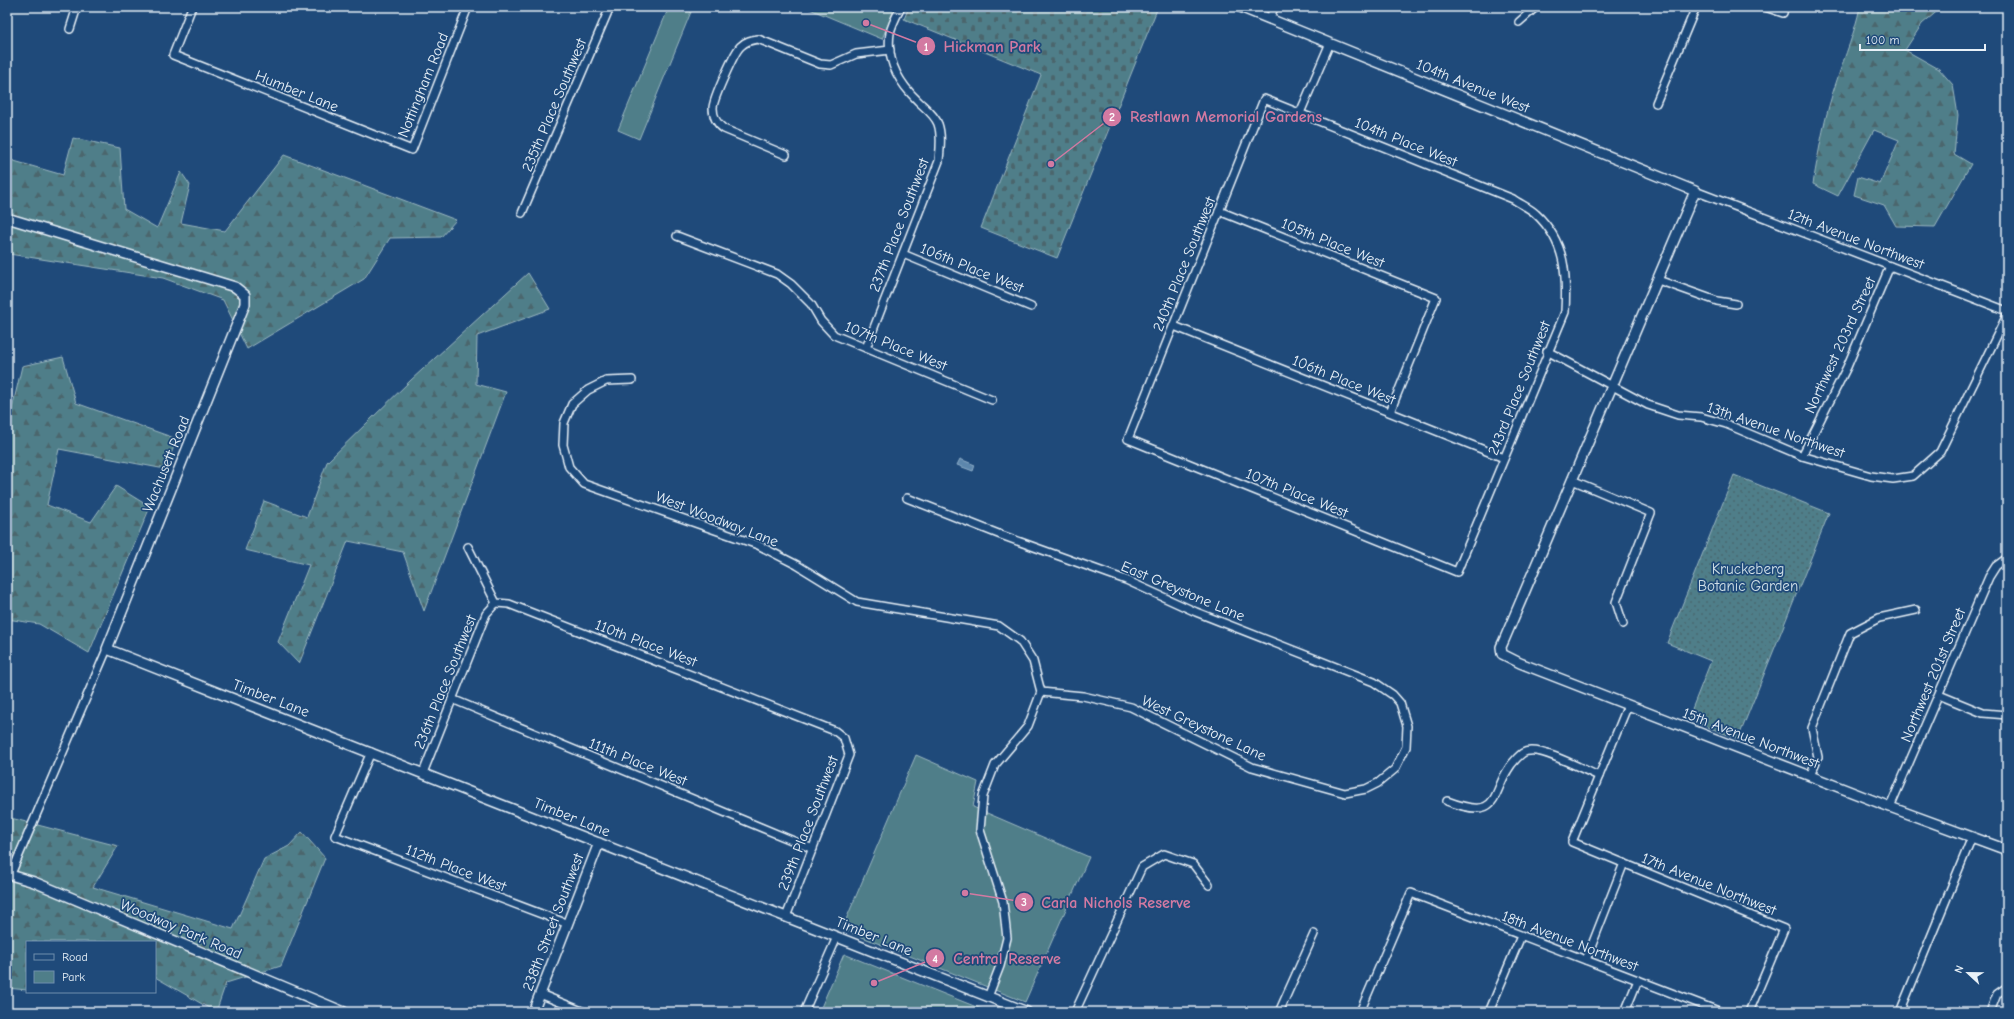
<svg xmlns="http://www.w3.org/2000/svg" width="2014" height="1019" viewBox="0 0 2014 1019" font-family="'Comic Neue',sans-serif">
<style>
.grass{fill:url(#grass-dots);stroke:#9cb8c0}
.forest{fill:url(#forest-firs);stroke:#9cb8c0}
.cemetery{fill:url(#cemetery-stones);stroke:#9cb8c0}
.park{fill:#4f7e89;stroke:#9cb8c0}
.water{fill:#5b86ac;stroke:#93b1ca}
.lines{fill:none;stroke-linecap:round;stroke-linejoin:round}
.minor-casing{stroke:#e8f1f8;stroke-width:10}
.tertiary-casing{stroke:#e8f1f8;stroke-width:12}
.minor{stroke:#1f4a7a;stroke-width:7}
.tertiary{stroke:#1f4a7a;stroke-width:9}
.labels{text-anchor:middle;stroke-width:3.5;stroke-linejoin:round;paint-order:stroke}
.street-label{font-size:15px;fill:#e8f1f8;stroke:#1f4a7a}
.park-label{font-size:15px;fill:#d1e0e7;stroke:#1f4a7a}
.leader{fill:none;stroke:#d37aa2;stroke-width:1.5}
.callout-dot{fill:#d37aa2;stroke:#1f4a7a;stroke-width:1.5}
.mark-label{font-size:12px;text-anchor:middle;font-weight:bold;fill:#fff}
.callout-label{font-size:16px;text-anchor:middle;font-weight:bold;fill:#d37aa2;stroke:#1f4a7a;stroke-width:3.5;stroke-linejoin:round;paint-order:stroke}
</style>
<defs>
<pattern id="grass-dots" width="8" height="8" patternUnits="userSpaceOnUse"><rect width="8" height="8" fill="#4f7e89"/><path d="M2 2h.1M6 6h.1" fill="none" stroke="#4b666d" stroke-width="1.8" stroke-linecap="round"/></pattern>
<pattern id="forest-firs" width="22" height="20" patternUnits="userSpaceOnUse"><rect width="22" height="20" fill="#4f7e89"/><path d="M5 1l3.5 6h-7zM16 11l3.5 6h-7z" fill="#4b666d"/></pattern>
<pattern id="cemetery-stones" width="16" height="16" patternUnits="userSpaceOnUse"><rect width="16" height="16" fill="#4f7e89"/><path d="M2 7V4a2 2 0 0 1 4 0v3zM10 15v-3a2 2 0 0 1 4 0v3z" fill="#4b666d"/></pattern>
</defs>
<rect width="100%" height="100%" fill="#1f4a7a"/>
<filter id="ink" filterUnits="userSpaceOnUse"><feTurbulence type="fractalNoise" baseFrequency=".025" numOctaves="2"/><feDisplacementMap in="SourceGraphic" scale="8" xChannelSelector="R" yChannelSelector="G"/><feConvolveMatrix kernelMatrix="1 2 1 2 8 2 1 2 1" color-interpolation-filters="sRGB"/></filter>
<g filter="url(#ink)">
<path class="grass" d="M1734,475L1829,513L1738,739L1688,719L1711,661L1667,643Z"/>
<g class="forest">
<path d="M1860,7H1939L1940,9L1922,24L1905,50L1939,69L1953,85L1958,115L1954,154L1971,164L1935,227L1896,226L1884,205L1854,195L1858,177L1880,184L1899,140L1874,130L1838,196L1813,184C1819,149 1825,114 1837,80C1845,55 1855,32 1860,7Z"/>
<path d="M73,138L120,148L124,209L157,228L181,172L190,185L181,223L225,231L284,155L456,220L441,237L390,238L364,279L247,349L223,300L163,278L9,254L7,257V159L63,175Z"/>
<path d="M528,273L550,309L477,336L476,384L506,392L424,611L403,552L348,541L299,664L278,642L309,565L245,550L264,501L307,517L327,462L411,380Z"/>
<path d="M63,357L76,403L177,439L165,469L59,449L47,505L91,522L116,486L150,507L89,653L39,624L7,619V430L22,366Z"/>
<path d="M7,817L118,846L93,887L233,929L264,859L289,846L302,832L325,858L281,966L226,983L216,1012L155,977V942H27V990L7,988Z"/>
</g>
<path class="cemetery" d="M909,7H1158L1057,258L981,228L1041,75L904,19Z"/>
<g class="park">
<path d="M669,7H693L639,139L618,130Z"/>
<path d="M805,7H895L882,39Z"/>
<path d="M916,755L978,782L973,807L1089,857L1025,1002L842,929Z"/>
<path d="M844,954L989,1012H819Z"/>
</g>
<path class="water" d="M960,459L975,465L973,471L957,465Z"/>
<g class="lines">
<g class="minor-casing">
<g id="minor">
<path d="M192,7L173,55L412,150L468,7"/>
<path d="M1765,7L1783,13L1784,7"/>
<path d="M1270,19L1274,7"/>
<path d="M1519,22L1536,7"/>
<path d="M70,29L77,7"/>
<path d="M1264,99L1513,199C1520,204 1530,208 1536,214C1566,242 1567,275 1565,312L1457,572L1128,439Z"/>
<path d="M1656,103L1696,7"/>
<path d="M1300,113L1330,43"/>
<path d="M786,155L724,129C717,124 713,117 713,108C713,100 735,50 741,46C746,41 751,40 758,39L820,64L831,65L856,54L890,50"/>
<path d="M1695,191L2007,311"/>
<path d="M1219,211L1436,298L1390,412"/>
<path d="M522,213L610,7"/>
<path d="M677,236L777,274L791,284L811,304L821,321L834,335L992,400"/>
<path d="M903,254L1031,307"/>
<path d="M1658,280L1717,301L1736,304"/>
<path d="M1174,326L1504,458"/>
<path d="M866,348L939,161C940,149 942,135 938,124C935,115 924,107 918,101C899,83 886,60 890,33C892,24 897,15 901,7"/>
<path d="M1547,351L1648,405L1678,415L1701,417L1726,424L1802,456L1871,476L1893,479L1913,476L1940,452L2007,315"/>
<path d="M632,380L606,381L588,390L572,404L564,423L563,445L569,467L584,484L758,545L797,565L857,602L999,626L1020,641L1033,661L1041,692"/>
<path d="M1802,456L1847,367L1890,266"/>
<path d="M1572,480L1651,513L1616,602L1623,624"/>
<path d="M907,498L1001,535L1126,580L1196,612L1374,682L1393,695L1400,703L1407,726L1406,747L1395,769L1378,783L1366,789L1345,793L1252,767L1131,707L1083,696L1041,692"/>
<path d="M468,547L496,603L509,604L835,731L844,738L849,755L786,917"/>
<path d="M1939,695L1983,713L2007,715"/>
<path d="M452,699L813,849"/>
<path d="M1628,705L1572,842L1784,929L1749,1012"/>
<path d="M371,752L335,836L568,924"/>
<path d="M423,773L486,614L496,603"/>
<path d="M1810,776L1818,757L1812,728L1850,633L1879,618L1916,610"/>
<path d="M1447,801C1507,824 1488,787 1517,758C1521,754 1524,751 1530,751C1545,749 1584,770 1599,776"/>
<path d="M1890,807L1989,577L1996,566L2007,558"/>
<path d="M11,874L107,649"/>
<path d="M1586,960L1624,863"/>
<path d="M540,994L584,1012"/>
<path d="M988,997L1000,966L1007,938L1003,902L980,830L983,796L995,765L1028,726L1041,692"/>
<path d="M804,1012L837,937"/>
<path d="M1075,1012L1142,867L1164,854L1193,864L1209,885"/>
<path d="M1279,1012L1314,934"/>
<path d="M1360,1012L1411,893L1721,1012"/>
<path d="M1489,1012L1521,936"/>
<path d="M1625,1012L1638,980"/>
<path d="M1900,1012L1972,837"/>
<path d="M1990,1012L1997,994L2007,987"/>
</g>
</g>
<g class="tertiary-casing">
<g id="tertiary">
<path d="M1240,7L1695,191L1505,638L1501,647L1502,654L1520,663L1890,807L2007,850"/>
<path d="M7,218L235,287L245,295V304L107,649L1027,1012"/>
<path d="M7,874L34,882L344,1012"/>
<path d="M533,1012L599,843"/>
</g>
</g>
<use href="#minor" class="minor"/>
<use href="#tertiary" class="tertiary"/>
</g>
</g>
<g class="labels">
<g class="street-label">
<text transform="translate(423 85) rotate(-68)" y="5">Nottingham Road</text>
<text transform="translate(1473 86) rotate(22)" y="5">104th Avenue West</text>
<text transform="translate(297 91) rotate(22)" y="5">Humber Lane</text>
<text transform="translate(554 105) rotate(-67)" y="5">235th Place Southwest</text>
<text transform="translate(1406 142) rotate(22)" y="5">104th Place West</text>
<text transform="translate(899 225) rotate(-69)" y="5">237th Place Southwest</text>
<text transform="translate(1856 239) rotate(21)" y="5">12th Avenue Northwest</text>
<text transform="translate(1333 243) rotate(22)" y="5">105th Place West</text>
<text transform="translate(1184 264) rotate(-68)" y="5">240th Place Southwest</text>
<text transform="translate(972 268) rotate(22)" y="5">106th Place West</text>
<text transform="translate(1840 345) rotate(-65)" y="5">Northwest 203rd Street</text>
<text transform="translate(896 346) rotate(22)" y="5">107th Place West</text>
<text transform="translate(1344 380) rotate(22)" y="5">106th Place West</text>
<text transform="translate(1519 388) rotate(-68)" y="5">243rd Place Southwest</text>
<text transform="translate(1776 430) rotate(19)" y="5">13th Avenue Northwest</text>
<text transform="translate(166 464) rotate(-68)" y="5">Wachusett Road</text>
<text transform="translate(1297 493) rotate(22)" y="5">107th Place West</text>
<text transform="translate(717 519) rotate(21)" y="5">West Woodway Lane</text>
<text transform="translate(1183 591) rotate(23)" y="5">East Greystone Lane</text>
<text transform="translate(646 643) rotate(21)" y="5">110th Place West</text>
<text transform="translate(1933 675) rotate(-67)" y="5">Northwest 201st Street</text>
<text transform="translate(445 682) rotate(-68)" y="5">236th Place Southwest</text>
<text transform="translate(271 698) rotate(21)" y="5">Timber Lane</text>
<text transform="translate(1204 728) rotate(25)" y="5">West Greystone Lane</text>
<text transform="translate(1751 738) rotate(21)" y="5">15th Avenue Northwest</text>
<text transform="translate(638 762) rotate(22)" y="5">111th Place West</text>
<text transform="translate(572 817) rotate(22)" y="5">Timber Lane</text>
<text transform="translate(808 823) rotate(-69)" y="5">239th Place Southwest</text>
<text transform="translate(456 868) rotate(21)" y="5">112th Place West</text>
<text transform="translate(1709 884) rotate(22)" y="5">17th Avenue Northwest</text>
<text transform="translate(553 922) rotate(-69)" y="5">238th Street Southwest</text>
<text transform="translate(181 929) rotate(23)" y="5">Woodway Park Road</text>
<text transform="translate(874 936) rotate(22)" y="5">Timber Lane</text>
<text transform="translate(1570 941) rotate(21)" y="5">18th Avenue Northwest</text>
</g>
<g class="park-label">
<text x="1748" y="574">Kruckeberg<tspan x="1748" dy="17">Botanic Garden</tspan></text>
</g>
</g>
<path class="leader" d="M866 23L926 46M1051 164L1112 117M965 893L1024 902M874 983L935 958"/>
<g class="callout-dot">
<circle cx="866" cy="23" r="4"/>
<circle cx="1051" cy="164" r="4"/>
<circle cx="965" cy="893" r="4"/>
<circle cx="874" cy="983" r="4"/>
<circle cx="926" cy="46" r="10"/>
<circle cx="1112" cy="117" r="10"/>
<circle cx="1024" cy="902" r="10"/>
<circle cx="935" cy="958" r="10"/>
</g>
<g class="mark-label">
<text x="926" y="51">1</text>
<text x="1112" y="121">2</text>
<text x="1024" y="906">3</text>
<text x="935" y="963">4</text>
</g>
<g class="callout-label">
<text x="992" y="52">Hickman Park</text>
<text x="1226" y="122">Restlawn Memorial Gardens</text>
<text x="1116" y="908">Carla Nichols Reserve</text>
<text x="1007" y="964">Central Reserve</text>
</g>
<rect width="2014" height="1019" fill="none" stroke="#1f4a7a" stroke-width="24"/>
<rect x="12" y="12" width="1990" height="995" fill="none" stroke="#e8f1f8" stroke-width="1.5" filter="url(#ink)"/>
<rect x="26" y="941" width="130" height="52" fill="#1f4a7a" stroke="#6f8dac"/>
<rect x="34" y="954" width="20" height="6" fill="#1f4a7a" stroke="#6f8dac"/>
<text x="62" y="961" font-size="12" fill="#e8f1f8">Road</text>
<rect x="34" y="971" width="20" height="12" fill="#4f7e89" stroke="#6f8dac"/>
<text x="62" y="981" font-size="12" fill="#e8f1f8">Park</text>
<g transform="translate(1968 973) rotate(292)" stroke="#1f4a7a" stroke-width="3" paint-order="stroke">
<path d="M0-3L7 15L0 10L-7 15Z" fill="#e8f1f8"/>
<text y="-6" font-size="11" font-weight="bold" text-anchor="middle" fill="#e8f1f8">N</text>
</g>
<path d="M1860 44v6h125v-6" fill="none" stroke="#e8f1f8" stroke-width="2"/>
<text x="1866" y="44" font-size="12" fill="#e8f1f8" stroke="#1f4a7a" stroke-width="3" paint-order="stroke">100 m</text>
</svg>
